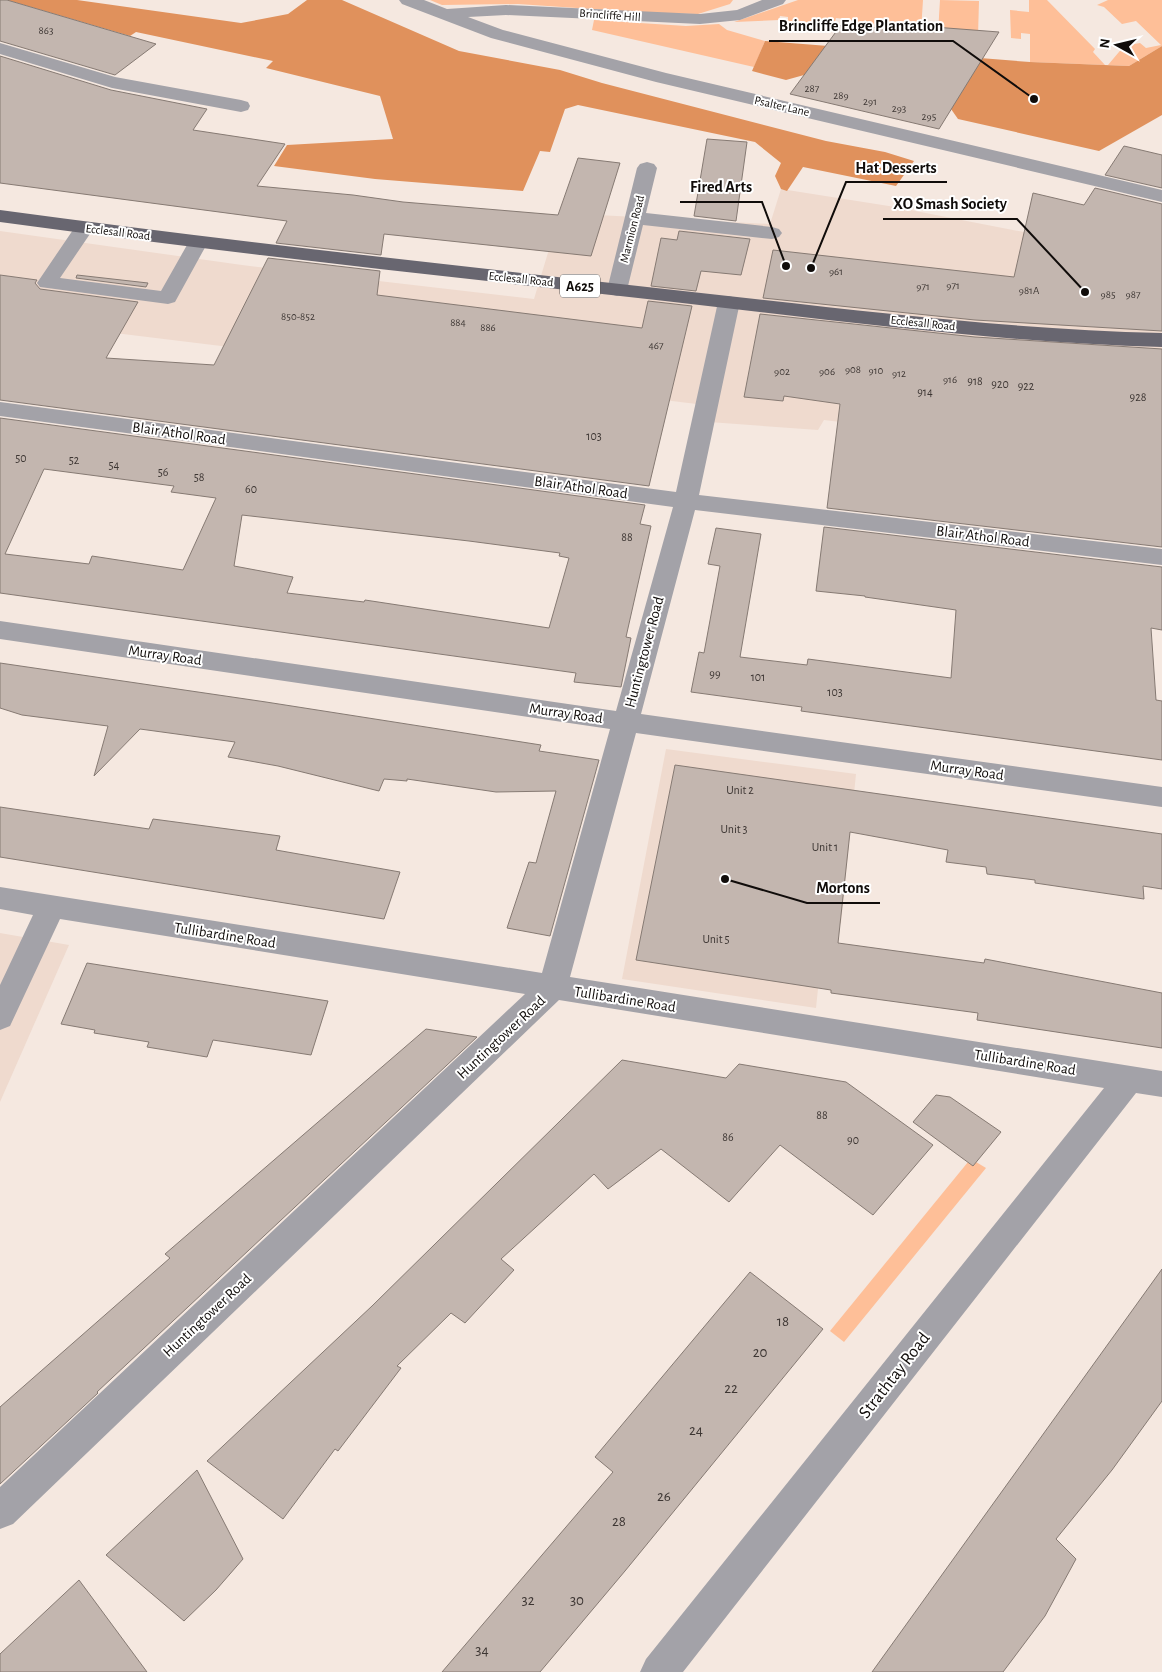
<svg xmlns="http://www.w3.org/2000/svg" width="1162" height="1672" viewBox="0 0 1162 1672" font-family="'Alegreya Sans',sans-serif">
<style>
.built{fill:#efdace}
.green{fill:#febf98}
.forest{fill:#e0915c}
.building{fill:#c3b6af;stroke:#867a73;fill-rule:evenodd}
.lines{fill:none;stroke-linecap:round;stroke-linejoin:round}
.minor{fill:#a3a2a8;fill-rule:evenodd}
.major{fill:#686670;fill-rule:evenodd}
.labels{text-anchor:middle;stroke-width:4;stroke-linejoin:round;paint-order:stroke}
.far-number-label{font-size:11px;fill:#3d3633}
.far-street-label{font-size:12px;fill:#100c0a;stroke:#fff}
.number-label{font-size:12px;fill:#3d3633}
.shield{fill:#fff;stroke:#585554;stroke-width:1}
.shield-label{font-size:14px;font-weight:bold;fill:#100c0a}
.street-label{font-size:15px;fill:#100c0a;stroke:#fff}
.near-number-label{font-size:15px;fill:#3d3633}
.near-street-label{font-size:18px;fill:#100c0a;stroke:#fff}
.leader{fill:none;stroke:#100c0a;stroke-width:2}
.callout-dot{fill:#100c0a;stroke:#fff;stroke-width:2}
.callout-label{font-size:16px;text-anchor:middle;font-weight:bold;fill:#100c0a;stroke:#fff;stroke-width:4;stroke-linejoin:round;paint-order:stroke}
</style>
<rect width="100%" height="100%" fill="#f5e8e0"/>
<g class="built">
<path d="M781,189L895,207L1162,259V461L824,420L818,430L709,422L713,406L0,319V231L242,265L534,299L560,213L770,224Z"/>
<path d="M666,749L856,774L841,923L825,922L816,1008L622,979Z"/>
<path d="M0,933L69,945L0,1102Z"/>
</g>
<g class="green">
<path d="M430,0H733L730,4L698,14L651,13L518,4L442,5Z"/>
<path d="M798,0H923L921,31L851,26L852,20L836,18L834,25L823,24V21H812L811,23L788,21V17L780,16L779,20L734,22Z"/>
<path d="M940,0L979,1L978,36L938,33Z"/>
<path d="M1029,0H1047L1095,49L1093,52L1105,65L1030,62V34L1021,33V39L1011,38L1010,10L1029,12Z"/>
<path d="M1108,0H1162V46L1129,66L1108,65L1124,46L1140,43L1146,48L1161,45L1136,21L1122,24L1104,7L1097,5Z"/>
<path d="M594,20L686,26L719,24L727,30L765,41L754,67L592,30Z"/>
<path d="M968,1162H976L986,1168L844,1342L830,1331Z"/>
</g>
<g class="forest">
<path d="M7,0H77L241,23L288,14L307,0H342L459,51L560,70L602,83L826,141L885,152L914,161L896,186L803,167L787,191L781,189L775,176L781,163L755,142L578,105L565,109L550,152L540,151L523,191L375,179L274,166L287,145L393,139L380,96L266,68L273,61L136,32L130,36Z"/>
<path d="M765,41L1030,62L1129,66L1162,46V115L1099,151L958,119L951,109L804,75L786,80L752,71Z"/>
</g>
<g class="building">
<path d="M0,0H7L156,44L115,75L0,41Z"/>
<path d="M841,25L921,31V26L999,32L939,129L790,94Z"/>
<path d="M0,56L111,90L207,109L193,130L285,144L257,186L353,195L403,202L558,215L578,158L620,163L591,256L384,234L381,255L276,243L287,221L0,183Z"/>
<path d="M707,139L747,142L736,221L694,216Z"/>
<path d="M1124,146L1162,155V188L1105,175Z"/>
<path d="M1095,188L1162,204V331L975,320L763,298L773,250L1014,277L1033,193L1084,205Z"/>
<path d="M679,231L750,239L741,275L701,271L696,291L651,286L661,238L677,240Z"/>
<path d="M268,258L380,271L377,295L642,328L648,301L692,306L649,486L0,400V275L37,280L35,283L40,289L138,302L106,358L214,365Z"/>
<path d="M77,275L148,283L146,287L76,278Z"/>
<path d="M760,314L975,337L1162,349V547L827,508L840,404L784,396L783,401L744,397Z"/>
<path d="M0,418L645,505L640,524L651,526L626,637L631,638L621,687L574,682L576,673L0,593ZM44,469L174,486L171,492L216,498L183,570L92,556L89,564L5,554ZM242,515L469,541L560,553L559,556L569,558L549,628L365,600L364,602L287,593L293,577L234,566Z"/>
<path d="M824,527L1162,567V630L1151,628L1156,700L1162,701V760L801,711L802,707L691,692L699,652L704,653L720,566L708,564L716,528L761,534L740,657L807,665L808,659L951,678L956,610L865,597V596L816,591Z"/>
<path d="M0,663L266,702L541,745L539,751L599,760L550,936L507,928L529,862L536,863L556,791L496,792L407,779V781L384,779L379,791L278,766L228,757L235,742L140,729L94,776L108,726L22,715L0,708Z"/>
<path d="M675,765L1162,834V889L1143,886L1144,899L1035,883V880L987,874L986,867L946,862L948,850L850,832L838,943L984,963L985,959L1162,993V1048L977,1020L978,1013L831,993V990L636,960Z"/>
<path d="M0,807L149,829L153,819L280,836L276,850L400,872L384,919L0,857Z"/>
<path d="M87,963L328,1001L311,1055L213,1040L207,1057L147,1047L149,1042L94,1033L95,1030L61,1024Z"/>
<path d="M426,1029L477,1037L97,1392L98,1393L0,1484V1407L170,1258L165,1254Z"/>
<path d="M622,1060L726,1078L739,1064L846,1082L933,1145L873,1215L780,1145L729,1202L661,1149L608,1189L594,1174L501,1259L514,1270L465,1323L451,1313L397,1366L401,1368L338,1451L335,1449L283,1519L207,1461L372,1306Z"/>
<path d="M936,1095L950,1097L1001,1132L973,1166L913,1122Z"/>
<path d="M1162,1269V1401L1112,1470L1056,1539L1076,1559L1045,1616L1003,1672H872Z"/>
<path d="M750,1272L823,1329L625,1571L540,1672H442L613,1472L595,1457Z"/>
<path d="M197,1470L243,1559L216,1590L184,1621L106,1555Z"/>
<path d="M79,1580L147,1672H0V1654Z"/>
</g>
<g class="lines">
<g class="minor">
<path d="M399,0H424L447,9L506,5L700,14L737,10L762,0H786L783,4L740,20L700,24L506,15L468,17L503,30L666,73L1162,190V202L656,82L491,38L402,4Z"/>
<path d="M0,43L115,77L241,100L248,102L250,106L248,110L241,112L112,88L0,54Z"/>
<path d="M647,162L654,164L657,168L646,213L772,227L779,229L782,233L779,237L772,239L643,225L627,290L624,294L617,296L610,294L607,290L637,168L640,164Z"/>
<path d="M84,222L91,224L94,228L60,278L161,291L191,238L198,236L205,238L208,242L175,302L168,304L40,287L37,283L77,224Z"/>
<path d="M729,296L736,298L740,302L699,495L1162,549V565L695,510L641,714L1162,787V807L636,733L570,977L1162,1071V1097L1136,1093L683,1672H640L646,1659L1104,1088L559,1000L13,1524L0,1529V1487L525,994L60,919L10,1026L0,1030V985L33,915L0,909V887L542,973L610,729L0,639V621L616,711L673,507L0,416V402L676,492L718,302L722,298Z"/>
</g>
<path class="major" d="M0,210C221,240 443,264 665,289C831,307 995,329 1162,333V347C995,342 831,320 665,301C443,276 221,252 0,222Z"/>
</g>
<g class="labels">
<g class="far-number-label">
<text x="46" y="34">863</text>
<text x="812" y="92">287</text>
<text x="841" y="99">289</text>
<text x="870" y="105">291</text>
<text x="899" y="112">293</text>
<text x="929" y="120">295</text>
<text x="836" y="275">961</text>
<text x="953" y="289">971</text>
<text x="923" y="290">971</text>
<text x="1029" y="294">981A</text>
<text x="1108" y="298">985</text>
<text x="1133" y="298">987</text>
<text x="298" y="320">850-852</text>
<text x="458" y="326">884</text>
<text x="488" y="331">886</text>
<text x="656" y="349">467</text>
<text x="853" y="373">908</text>
<text x="876" y="374">910</text>
<text x="782" y="375">902</text>
<text x="827" y="375">906</text>
<text x="899" y="377">912</text>
<text x="950" y="383">916</text>
</g>
<g class="far-street-label">
<text transform="translate(610 15) rotate(4)" y="4">Brincliffe Hill</text>
<text transform="translate(782 106) rotate(13)" y="4">Psalter Lane</text>
<text transform="translate(632 229) rotate(-76)" y="4">Marmion Road</text>
<text transform="translate(118 232) rotate(7)" y="4">Ecclesall Road</text>
<text transform="translate(521 279) rotate(6)" y="4">Ecclesall Road</text>
<text transform="translate(923 323) rotate(6)" y="4">Ecclesall Road</text>
</g>
<g class="number-label">
<text x="975" y="385">918</text>
<text x="1000" y="388">920</text>
<text x="1026" y="390">922</text>
<text x="925" y="396">914</text>
<text x="1138" y="401">928</text>
<text x="594" y="440">103</text>
<text x="21" y="462">50</text>
<text x="74" y="464">52</text>
<text x="114" y="469">54</text>
<text x="163" y="476">56</text>
<text x="199" y="481">58</text>
<text x="251" y="493">60</text>
<text x="627" y="541">88</text>
<text x="715" y="678">99</text>
<text x="758" y="681">101</text>
<text x="835" y="696">103</text>
<text x="740" y="794">Unit 2</text>
<text x="734" y="833">Unit 3</text>
<text x="825" y="851">Unit 1</text>
<text x="716" y="943">Unit 5</text>
<text x="822" y="1119">88</text>
<text x="728" y="1141">86</text>
<text x="853" y="1144">90</text>
</g>
<rect class="shield" x="560" y="274.5" width="40" height="23" rx="4"/>
<g class="shield-label">
<text x="580" y="291">A625</text>
</g>
<g class="street-label">
<text transform="translate(179 433) rotate(8)" y="5">Blair Athol Road</text>
<text transform="translate(581 487) rotate(8)" y="5">Blair Athol Road</text>
<text transform="translate(983 536) rotate(7)" y="5">Blair Athol Road</text>
<text transform="translate(644 652) rotate(-75)" y="5">Huntingtower Road</text>
<text transform="translate(165 655) rotate(8)" y="5">Murray Road</text>
<text transform="translate(566 713) rotate(8)" y="5">Murray Road</text>
<text transform="translate(967 770) rotate(8)" y="5">Murray Road</text>
<text transform="translate(225 935) rotate(9)" y="5">Tullibardine Road</text>
<text transform="translate(625 999) rotate(9)" y="5">Tullibardine Road</text>
<text transform="translate(501 1037) rotate(-43)" y="5">Huntingtower Road</text>
<text transform="translate(1025 1062) rotate(9)" y="5">Tullibardine Road</text>
<text transform="translate(207 1315) rotate(-43)" y="5">Huntingtower Road</text>
</g>
<g class="near-number-label">
<text x="783" y="1326">18</text>
<text x="760" y="1357">20</text>
<text x="731" y="1393">22</text>
<text x="696" y="1435">24</text>
<text x="664" y="1501">26</text>
<text x="619" y="1526">28</text>
<text x="528" y="1605">32</text>
<text x="577" y="1605">30</text>
<text x="482" y="1655">34</text>
</g>
<g class="near-street-label">
<text transform="translate(894 1375) rotate(-52)" y="6">Strathtay Road</text>
</g>
</g>
<path class="leader" d="M1034 99L953 41H769M811 268L846 182H947M786 266L762 202H680M1085 292L1017 219H883M725 879L807 903H880"/>
<g class="callout-dot">
<circle cx="1034" cy="99" r="5"/>
<circle cx="811" cy="268" r="5"/>
<circle cx="786" cy="266" r="5"/>
<circle cx="1085" cy="292" r="5"/>
<circle cx="725" cy="879" r="5"/>
</g>
<g class="callout-label">
<text x="861" y="31">Brincliffe Edge Plantation</text>
<text x="896" y="173">Hat Desserts</text>
<text x="721" y="192">Fired Arts</text>
<text x="950" y="209">XO Smash Society</text>
<text x="843" y="893">Mortons</text>
</g>
<g transform="translate(1117 45) rotate(278)" stroke="#ffffff" stroke-width="4" paint-order="stroke">
<path d="M0-4L9 19L0 12L-9 19Z" fill="#100c0a"/>
<text y="-8" font-size="14" font-weight="bold" text-anchor="middle" fill="#100c0a">N</text>
</g>
</svg>
